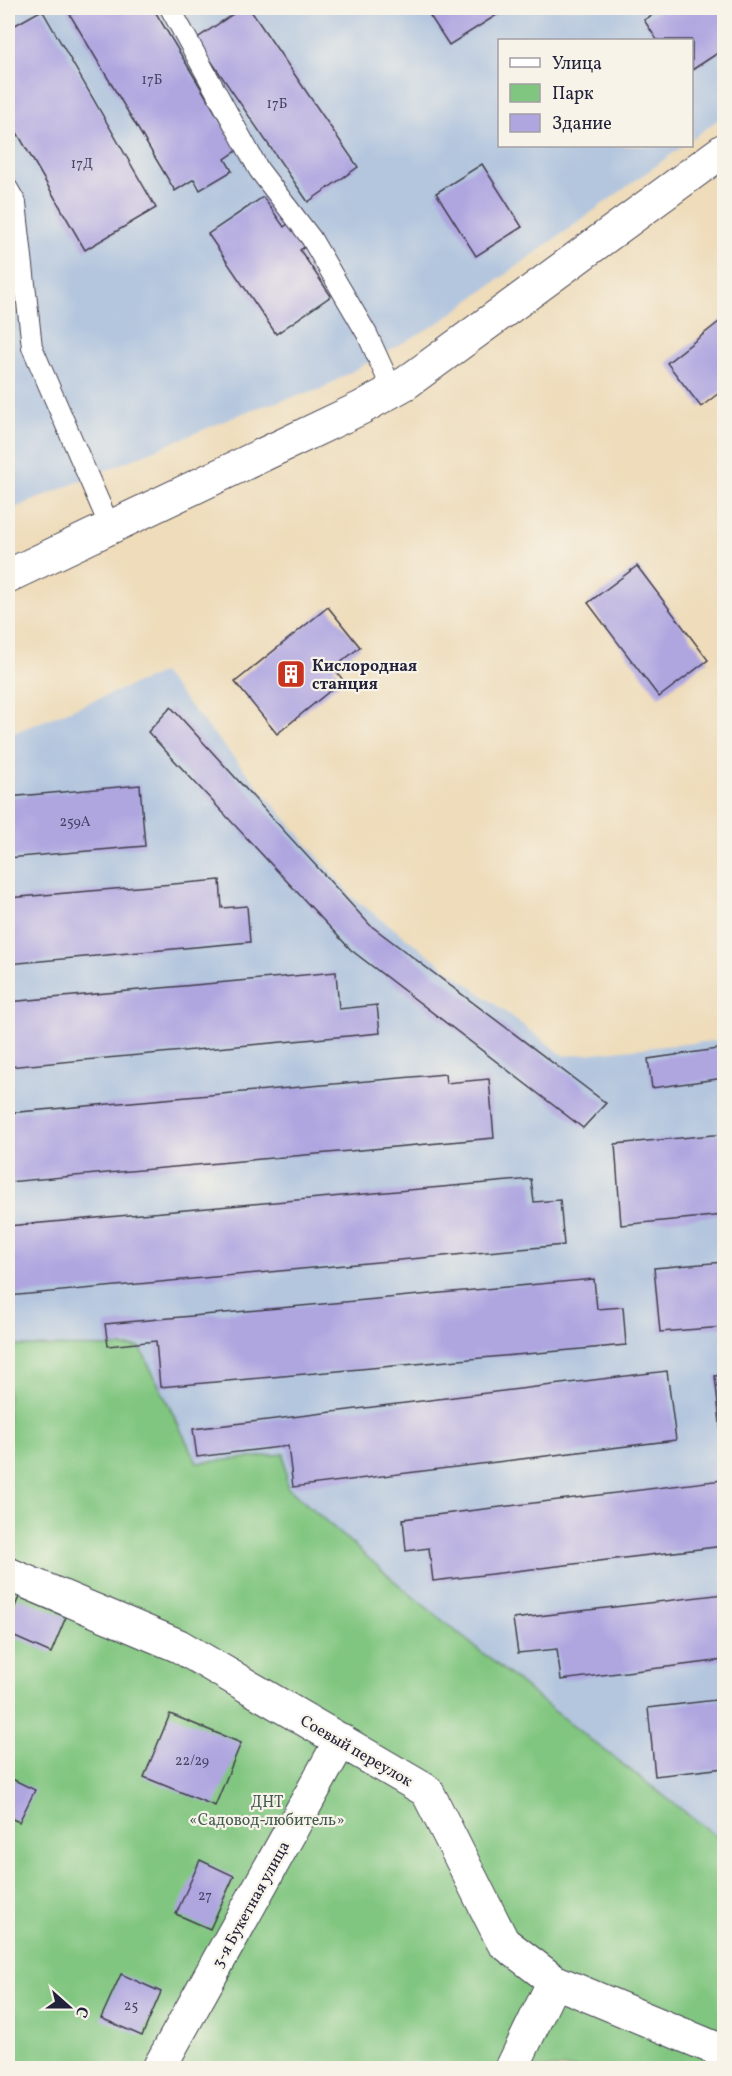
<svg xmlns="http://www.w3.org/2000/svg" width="732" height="2076" viewBox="0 0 732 2076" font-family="Vollkorn,serif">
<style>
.industrial{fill:#b4c6de}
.green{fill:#81c680;stroke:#52745e;stroke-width:1.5}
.building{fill:#afa6e0}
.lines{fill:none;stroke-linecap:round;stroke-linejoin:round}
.service-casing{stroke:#413e4e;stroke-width:22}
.minor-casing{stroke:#413e4e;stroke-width:35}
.service{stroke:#fff;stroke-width:20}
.minor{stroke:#fff;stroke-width:33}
.labels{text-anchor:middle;stroke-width:4.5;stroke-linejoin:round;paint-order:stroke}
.number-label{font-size:14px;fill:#454364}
.poi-label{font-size:16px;font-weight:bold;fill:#22223b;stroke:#f7f3e8;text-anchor:start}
.street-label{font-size:16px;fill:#22223b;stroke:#f7f3e8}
.park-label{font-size:16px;fill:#435b53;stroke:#f7f3e8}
</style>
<rect width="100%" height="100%" fill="#f7f3e8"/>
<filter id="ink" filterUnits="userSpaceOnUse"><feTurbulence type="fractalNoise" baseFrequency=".0167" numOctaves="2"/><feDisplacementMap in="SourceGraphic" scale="12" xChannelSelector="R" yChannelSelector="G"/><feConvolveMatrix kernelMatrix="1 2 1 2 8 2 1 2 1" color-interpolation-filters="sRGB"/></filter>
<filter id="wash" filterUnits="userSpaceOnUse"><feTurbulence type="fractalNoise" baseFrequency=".008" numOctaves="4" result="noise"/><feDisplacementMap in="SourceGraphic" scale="24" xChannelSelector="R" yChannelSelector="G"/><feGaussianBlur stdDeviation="1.35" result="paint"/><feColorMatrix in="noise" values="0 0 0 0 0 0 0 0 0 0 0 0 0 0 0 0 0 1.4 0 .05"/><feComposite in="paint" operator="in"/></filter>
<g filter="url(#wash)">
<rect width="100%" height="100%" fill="#eedcba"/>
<g class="industrial">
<path d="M8,8H724V115L692,139V40H500V146H683L440,322L319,390L253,409L8,511Z"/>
<path d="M162,673L353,898L564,1056L724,1040V1842L569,1723L405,1590L287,1487L284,1454L197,1463L140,1347L8,1346V735Z"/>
</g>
<path class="green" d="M8,1346L140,1347L197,1463L284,1454L287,1487L405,1590L569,1723L724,1842V2068H8Z"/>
<g id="blocks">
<g class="building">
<path d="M66,8H153L238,150L225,159L232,171L200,190L194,179L175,191Z"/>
<path d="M242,8H249L358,167L308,202L196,39Z"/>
<path d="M425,8H508L449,45Z"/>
<path d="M663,8H724V49L692,70V40H657L644,20Z"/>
<path d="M42,10L156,208L85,250L8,117V29Z"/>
<path d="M482,164L522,227L476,256L436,193Z"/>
<path d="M263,197L284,227L289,223L305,247L300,250L331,296L276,334L208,234Z"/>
<path d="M724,318V389L701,407L667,363Z"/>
<path d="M637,566L708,660L659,697L588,603Z"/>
<path d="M328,607L360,647L334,668L343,680L277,734L235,682Z"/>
<path d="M171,707L370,925L606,1103L583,1128L351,950L148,732Z"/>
<path d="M140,785L145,846L8,858V797Z"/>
<path d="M220,880L222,908L247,906L250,942L8,964V898Z"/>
<path d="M336,972L339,1009L377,1005L380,1033L8,1067V1002Z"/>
<path d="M724,1048V1078L652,1088L648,1059Z"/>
<path d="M445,1074L446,1083L489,1079L494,1138L8,1182V1113Z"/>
<path d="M724,1134V1215L621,1225L615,1144Z"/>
<path d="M531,1179L534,1202L560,1200L564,1245L8,1296V1226Z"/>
<path d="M724,1262V1327L660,1332L654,1268Z"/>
<path d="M594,1279L597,1309L623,1307L626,1345L160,1387L156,1341L108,1346L105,1324Z"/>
<path d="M667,1371L676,1440L293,1487L288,1446L197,1457L193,1429Z"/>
<path d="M724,1375V1443H722L715,1376Z"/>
<path d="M722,1480L724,1496V1546L433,1581L429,1548L406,1551L403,1519Z"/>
<path d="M724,1594V1660L561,1680L557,1649L518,1653L513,1619Z"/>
<path d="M19,1597L66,1617L51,1653L8,1634V1623Z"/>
<path d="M724,1699V1768L655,1776L648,1708Z"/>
<path d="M170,1714L241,1743L215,1806L144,1777Z"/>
<path d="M8,1777L35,1790L19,1822L8,1817Z"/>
<path d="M200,1860L234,1876L210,1929L176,1914Z"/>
<path d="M121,1974L161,1992L142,2036L101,2018Z"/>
</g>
</g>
</g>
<g filter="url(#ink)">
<use href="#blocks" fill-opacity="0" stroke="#413e4e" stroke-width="1.5"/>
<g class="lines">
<g class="service-casing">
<g id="service">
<path d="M170,8L259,170L311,238L367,334L393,391"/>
<path d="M8,189L16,203L32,347L110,527"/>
</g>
</g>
<g class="minor-casing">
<g id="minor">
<path d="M8,576L361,408L406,383L724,150"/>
<path d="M8,1574L179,1646L427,1791L503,1942L554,1981L724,2052"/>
<path d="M159,2068L341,1740"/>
<path d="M512,2068L554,1981"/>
</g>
</g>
<use href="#service" class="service"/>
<use href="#minor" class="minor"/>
</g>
</g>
<defs>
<g id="building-square" transform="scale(1.5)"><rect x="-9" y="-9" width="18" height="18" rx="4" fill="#c8321e" stroke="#f7f3e8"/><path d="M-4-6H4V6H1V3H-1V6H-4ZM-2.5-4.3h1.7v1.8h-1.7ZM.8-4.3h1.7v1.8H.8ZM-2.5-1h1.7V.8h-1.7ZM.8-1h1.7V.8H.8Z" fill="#fff"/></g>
</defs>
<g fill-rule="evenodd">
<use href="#building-square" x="291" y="674"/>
</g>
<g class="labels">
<g class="number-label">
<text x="152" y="84">17Б</text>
<text x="277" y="108">17Б</text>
<text x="82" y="168">17Д</text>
<text x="75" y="826">259А</text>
<text x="192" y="1765">22/29</text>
<text x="205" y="1900">27</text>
<text x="131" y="2010">25</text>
</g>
<g class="poi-label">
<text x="312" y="671">Кислородная<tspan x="312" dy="18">станция</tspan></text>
</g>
<g class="street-label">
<text transform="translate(357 1750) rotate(30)" y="6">Соевый переулок</text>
<text transform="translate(250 1904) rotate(-61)" y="6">3-я Букетная улица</text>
</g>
<g class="park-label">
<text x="267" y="1807">ДНТ<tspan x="267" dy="18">«Садовод-любитель»</tspan></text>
</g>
</g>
<rect width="732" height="2076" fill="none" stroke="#f7f3e8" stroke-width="30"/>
<rect x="498" y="39" width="195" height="108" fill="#f7f3e8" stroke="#a29fa3" stroke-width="1.5"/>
<rect x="510" y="58" width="30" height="9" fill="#ffffff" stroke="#a29fa3" stroke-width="1.5"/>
<text x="552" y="69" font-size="18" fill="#22223b">Улица</text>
<rect x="510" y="84" width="30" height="18" fill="#81c680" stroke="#a29fa3" stroke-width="1.5"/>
<text x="552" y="99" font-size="18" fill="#22223b">Парк</text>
<rect x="510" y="114" width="30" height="18" fill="#afa6e0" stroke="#a29fa3" stroke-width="1.5"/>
<text x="552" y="129" font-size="18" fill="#22223b">Здание</text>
<g transform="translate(69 2007) rotate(111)" stroke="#f7f3e8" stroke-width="4.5" paint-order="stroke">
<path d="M0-4.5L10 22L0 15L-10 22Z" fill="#22223b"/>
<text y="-9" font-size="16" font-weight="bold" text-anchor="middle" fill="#22223b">С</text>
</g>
</svg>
